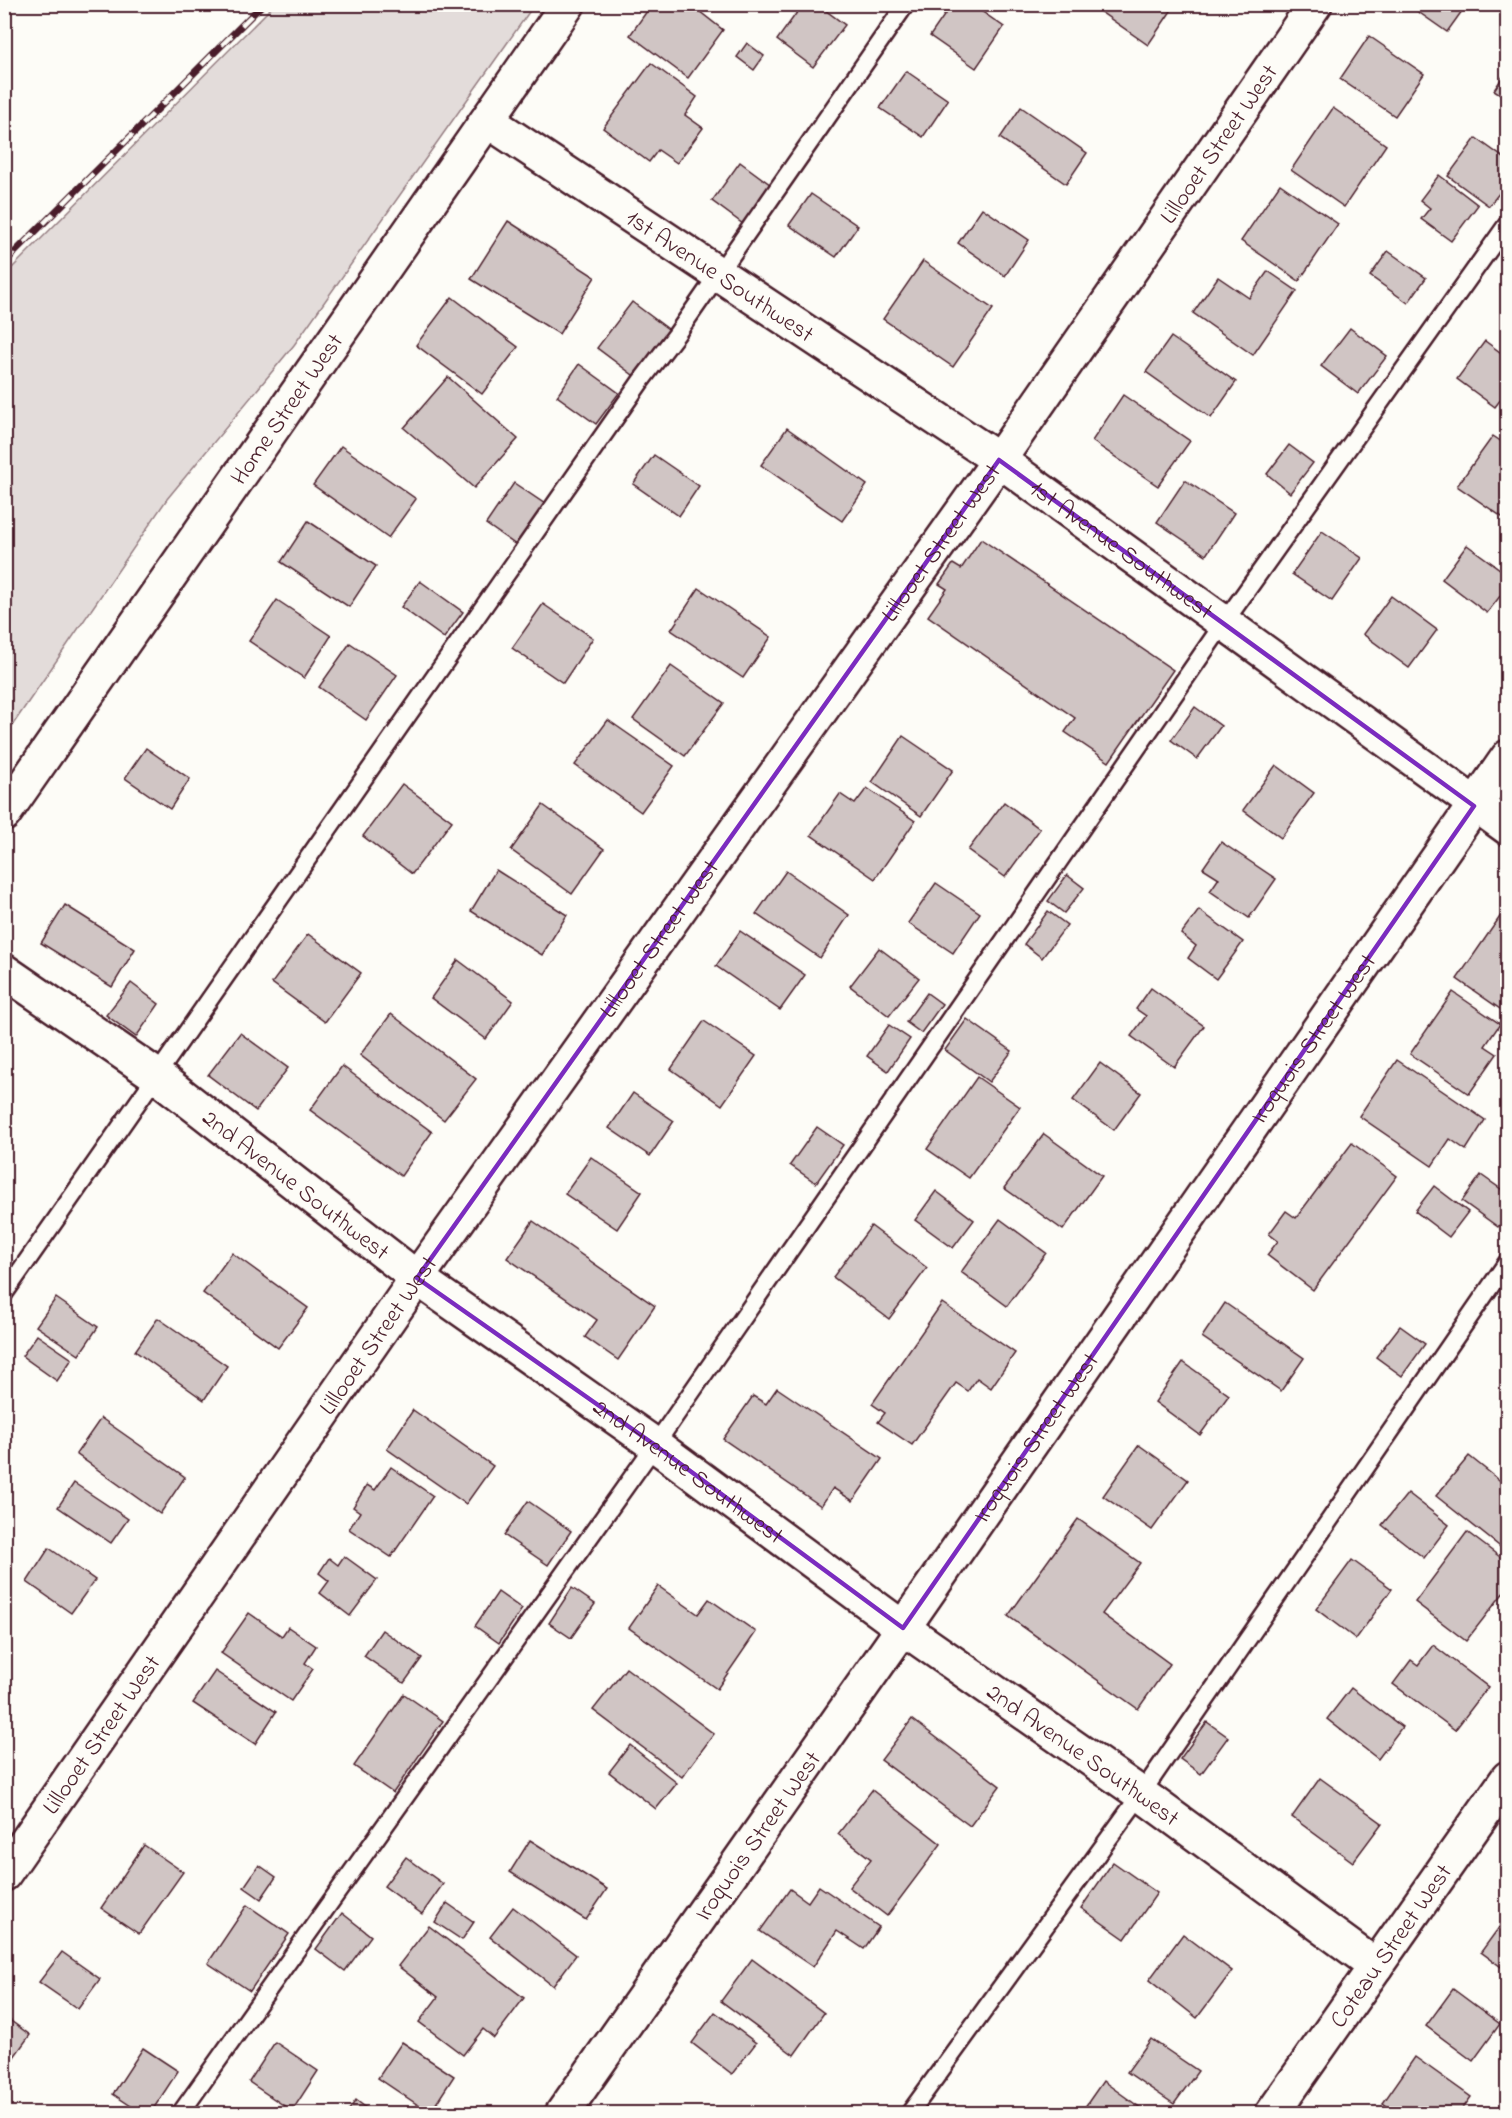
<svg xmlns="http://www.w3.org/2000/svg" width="1512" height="2118" viewBox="0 0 1512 2118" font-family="'Indie Flower',sans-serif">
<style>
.green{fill:#e3dcda;stroke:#967e82;stroke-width:1.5}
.building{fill:#d0c5c4;stroke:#4a1f2b;stroke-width:1.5}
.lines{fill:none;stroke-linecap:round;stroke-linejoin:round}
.service-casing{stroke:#4a1f2b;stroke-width:21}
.minor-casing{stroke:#4a1f2b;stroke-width:38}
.tertiary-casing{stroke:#4a1f2b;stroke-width:38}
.service{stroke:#fdfcf7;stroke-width:16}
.minor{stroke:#fdfcf7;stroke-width:33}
.tertiary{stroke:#fdfcf7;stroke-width:33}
.rail-casing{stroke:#4a1f2b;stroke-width:7}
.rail{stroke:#fdfcf7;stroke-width:4.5;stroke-dasharray:14;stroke-linecap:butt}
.marked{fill:none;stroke:#7b2cbf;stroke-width:4.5;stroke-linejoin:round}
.labels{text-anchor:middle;stroke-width:5;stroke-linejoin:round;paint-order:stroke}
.street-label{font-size:24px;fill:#4a1f2b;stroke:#fdfcf7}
</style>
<rect width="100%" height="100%" fill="#fdfcf7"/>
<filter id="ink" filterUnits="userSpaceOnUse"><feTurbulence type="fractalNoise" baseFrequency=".0167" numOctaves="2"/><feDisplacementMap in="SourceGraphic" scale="12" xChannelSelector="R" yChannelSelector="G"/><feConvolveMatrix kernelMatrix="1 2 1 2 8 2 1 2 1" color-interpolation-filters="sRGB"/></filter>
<g filter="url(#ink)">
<path class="green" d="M274,5H534L294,345L167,499L5,736V275Z"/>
<g class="building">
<path d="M652,4H690L723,30L688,78L630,35Z"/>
<path d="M803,4H817L845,25L813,67L777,40Z"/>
<path d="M952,4H971L1004,27L976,68L930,36Z"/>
<path d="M1103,4H1174L1175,5L1148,45L1098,10Z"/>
<path d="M1407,4H1467L1447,32Z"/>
<path d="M1369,36L1424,74L1395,116L1340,79Z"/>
<path d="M747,43L764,56L754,70L737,57Z"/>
<path d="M651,63L697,97L685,115L703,128L677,163L658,150L649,162L603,128Z"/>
<path d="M1508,69V99L1494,90Z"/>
<path d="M906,71L948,100L923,137L880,108Z"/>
<path d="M1021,107L1087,153L1066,184L1000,138Z"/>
<path d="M1333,108L1386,145L1344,207L1291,170Z"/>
<path d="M1476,138L1508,161V182L1489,206L1448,176Z"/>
<path d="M740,162L771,185L743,224L712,201Z"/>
<path d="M1439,175L1478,205L1451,241L1421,219L1430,208L1420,200Z"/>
<path d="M1280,184L1338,224L1299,281L1241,241Z"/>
<path d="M811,194L858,226L836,257L789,225Z"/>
<path d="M982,208L1029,240L1005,276L958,243Z"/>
<path d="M508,221L595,277L559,334L471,279Z"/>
<path d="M1388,251L1426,278L1408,303L1370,276Z"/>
<path d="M923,261L993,309L953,367L883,319Z"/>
<path d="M1268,271L1297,291L1253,355L1193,313L1218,277L1249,298Z"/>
<path d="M452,297L518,347L482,394L416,345Z"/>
<path d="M632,302L676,335L641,381L597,348Z"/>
<path d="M1350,328L1387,356L1358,394L1321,366Z"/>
<path d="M1171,337L1236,382L1211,418L1146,372Z"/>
<path d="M1485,341L1508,358V390L1495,407L1457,379Z"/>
<path d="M579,364L619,393L596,424L557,396Z"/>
<path d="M448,377L518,439L474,488L404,428Z"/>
<path d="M1123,395L1190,441L1158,486L1092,441Z"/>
<path d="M787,428L867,485L842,521L761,465Z"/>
<path d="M1493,436L1508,446V521L1457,486Z"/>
<path d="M1289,445L1313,463L1290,493L1267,474Z"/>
<path d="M341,446L416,499L388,538L313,485Z"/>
<path d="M654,455L699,486L679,516L633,484Z"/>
<path d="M1185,480L1234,513L1206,555L1157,522Z"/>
<path d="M514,483L545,504L516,545L486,524Z"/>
<path d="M308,521L376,566L349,607L281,562Z"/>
<path d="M1322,531L1362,558L1332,601L1292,574Z"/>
<path d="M981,539L1173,670L1109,762L1065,732L1075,718L928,616L947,589L939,584L953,564L961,569Z"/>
<path d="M1467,545L1508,575V586L1487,613L1442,579Z"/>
<path d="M420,581L463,612L444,638L401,607Z"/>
<path d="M699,588L771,637L743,678L671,630Z"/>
<path d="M1391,596L1437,630L1409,668L1363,634Z"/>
<path d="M277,600L331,636L304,678L249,641Z"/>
<path d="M543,604L593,638L563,683L512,648Z"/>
<path d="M350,643L397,675L366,720L319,687Z"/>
<path d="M671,666L724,703L685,756L633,719Z"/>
<path d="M1195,707L1221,726L1197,759L1171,740Z"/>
<path d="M608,720L674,766L641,812L575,765Z"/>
<path d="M903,736L953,770L921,816L872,782Z"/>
<path d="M146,748L190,779L170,809L125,778Z"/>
<path d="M1276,765L1314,793L1281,838L1243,810Z"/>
<path d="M402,784L452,821L412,874L363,836Z"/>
<path d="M867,788L915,821L875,879L811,835L840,794L855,804Z"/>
<path d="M1004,802L1040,829L1005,877L968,850Z"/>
<path d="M543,805L604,849L572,894L511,850Z"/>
<path d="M1221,842L1276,879L1249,918L1210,891L1219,878L1203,868Z"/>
<path d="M496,870L567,915L542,955L471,911Z"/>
<path d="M786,871L849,915L820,958L756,914Z"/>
<path d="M1067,875L1084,888L1064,913L1048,901Z"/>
<path d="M936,883L980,913L953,953L908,923Z"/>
<path d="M65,905L135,949L112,987L41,943Z"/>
<path d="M1199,910L1243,942L1216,979L1188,958L1196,946L1181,934Z"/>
<path d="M1048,911L1067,925L1042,958L1024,944Z"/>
<path d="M1504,911L1508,913L1506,1013L1457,979Z"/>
<path d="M740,931L805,975L780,1010L716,966Z"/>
<path d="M308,934L361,973L325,1022L272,983Z"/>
<path d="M879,948L919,978L889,1016L850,986Z"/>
<path d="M458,960L513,1001L486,1039L431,998Z"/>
<path d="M131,983L159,1004L136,1037L106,1015Z"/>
<path d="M1151,988L1204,1026L1174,1067L1131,1036L1146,1016L1136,1009Z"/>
<path d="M1453,992L1500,1024L1485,1046L1497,1054L1469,1094L1410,1054Z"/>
<path d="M927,993L942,1004L921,1033L906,1022Z"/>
<path d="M391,1014L476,1079L444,1120L360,1055Z"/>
<path d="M967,1019L1012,1051L989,1082L945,1050Z"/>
<path d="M704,1021L756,1056L722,1105L671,1069Z"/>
<path d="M889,1025L910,1039L888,1071L867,1056Z"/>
<path d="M240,1033L288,1068L256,1111L208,1075Z"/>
<path d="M1397,1060L1485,1120L1466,1150L1450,1139L1432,1166L1359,1116Z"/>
<path d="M1100,1063L1141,1093L1114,1130L1073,1100Z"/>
<path d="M342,1066L432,1132L401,1176L310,1110Z"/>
<path d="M977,1077L1020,1107L969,1178L927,1149Z"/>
<path d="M633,1093L674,1121L650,1156L609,1128Z"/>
<path d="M817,1127L843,1145L816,1183L790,1165Z"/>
<path d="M1044,1134L1102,1176L1063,1230L1004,1188Z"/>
<path d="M1352,1143L1397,1176L1313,1290L1267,1255L1278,1241L1269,1234L1286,1211L1296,1218Z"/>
<path d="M591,1157L642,1192L617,1229L565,1194Z"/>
<path d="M1481,1175L1508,1194V1215L1498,1227L1462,1201Z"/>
<path d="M1434,1186L1468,1212L1449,1237L1415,1211Z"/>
<path d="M936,1191L974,1220L953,1248L915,1220Z"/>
<path d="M1000,1219L1046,1253L1007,1306L961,1272Z"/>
<path d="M533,1221L655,1306L618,1360L585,1337L597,1320L507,1258Z"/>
<path d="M871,1226L927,1268L889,1319L833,1277Z"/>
<path d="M232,1253L308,1308L278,1348L203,1293Z"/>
<path d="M56,1298L98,1327L79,1355L36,1326Z"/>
<path d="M942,1303L1015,1353L991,1388L977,1378L968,1391L956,1383L912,1445L878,1422L885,1413L872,1404Z"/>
<path d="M1225,1303L1304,1358L1281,1391L1202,1337Z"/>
<path d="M158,1318L227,1366L204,1400L135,1351Z"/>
<path d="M1400,1326L1425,1344L1402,1376L1376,1357Z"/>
<path d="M37,1335L72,1359L57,1381L22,1356Z"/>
<path d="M1183,1362L1229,1395L1200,1435L1155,1402Z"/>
<path d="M777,1388L882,1459L853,1501L833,1488L821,1506L723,1439L753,1396L766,1404Z"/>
<path d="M413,1410L493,1466L466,1504L387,1449Z"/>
<path d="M101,1418L185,1477L160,1514L76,1454Z"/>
<path d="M1139,1445L1188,1480L1152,1530L1103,1496Z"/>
<path d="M1469,1456L1508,1487V1553L1436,1496Z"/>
<path d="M391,1467L433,1496L391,1557L349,1529L360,1512L353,1507L367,1485L375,1490Z"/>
<path d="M74,1483L128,1519L111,1543L58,1507Z"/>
<path d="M1408,1493L1449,1525L1424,1558L1382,1525Z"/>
<path d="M528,1501L571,1531L548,1565L504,1535Z"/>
<path d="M1078,1519L1140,1563L1102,1614L1170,1664L1138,1709L1008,1616Z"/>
<path d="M1467,1532L1508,1563V1587L1466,1641L1415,1602Z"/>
<path d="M49,1548L95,1580L71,1613L27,1582Z"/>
<path d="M344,1556L377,1580L350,1616L320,1593L329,1581L319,1573L329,1558L338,1565Z"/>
<path d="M1352,1560L1392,1589L1356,1639L1316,1609Z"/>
<path d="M658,1586L698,1614L709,1599L756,1632L717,1689L629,1628Z"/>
<path d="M572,1588L595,1604L571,1638L549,1623Z"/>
<path d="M498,1592L522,1609L499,1643L475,1626Z"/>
<path d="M249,1613L282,1636L288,1627L316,1646L305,1663L313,1669L291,1701L221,1653Z"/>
<path d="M382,1630L422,1658L404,1683L364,1656Z"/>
<path d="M1433,1645L1488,1687L1455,1730L1393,1684L1411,1660L1418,1665Z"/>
<path d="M626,1668L714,1734L682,1777L593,1710Z"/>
<path d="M215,1671L276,1712L255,1744L193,1703Z"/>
<path d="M1351,1688L1402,1727L1378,1759L1327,1719Z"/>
<path d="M404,1694L443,1721L393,1793L354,1766Z"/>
<path d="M912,1719L1000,1786L970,1826L881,1760Z"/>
<path d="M1207,1722L1228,1737L1201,1774L1180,1759Z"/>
<path d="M630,1745L677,1783L656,1809L609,1772Z"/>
<path d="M1320,1778L1382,1823L1353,1862L1292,1817Z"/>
<path d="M872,1790L941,1844L887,1916L849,1887L871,1859L838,1834Z"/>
<path d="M530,1840L607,1889L586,1920L510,1872Z"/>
<path d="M144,1845L183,1872L139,1934L101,1908Z"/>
<path d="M406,1857L443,1884L422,1914L384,1886Z"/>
<path d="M1113,1862L1157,1893L1125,1939L1081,1908Z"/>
<path d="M259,1865L276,1877L261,1899L244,1887Z"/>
<path d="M819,1886L879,1927L864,1949L837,1931L813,1967L760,1931L790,1889L808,1902Z"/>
<path d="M447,1903L474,1922L462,1940L435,1922Z"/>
<path d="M247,1905L289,1934L250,1991L208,1963Z"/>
<path d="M513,1907L576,1955L553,1986L490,1937Z"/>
<path d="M342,1913L371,1936L345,1971L316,1949Z"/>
<path d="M1508,1915V1972L1481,1952Z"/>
<path d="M429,1926L524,1998L494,2038L483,2029L463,2055L419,2022L438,1997L398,1966Z"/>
<path d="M1183,1934L1232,1971L1197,2018L1149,1980Z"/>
<path d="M62,1952L100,1979L78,2009L39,1982Z"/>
<path d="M752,1959L824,2013L794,2055L721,2001Z"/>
<path d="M1453,1989L1500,2024L1473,2061L1426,2026Z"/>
<path d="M715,2012L756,2043L732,2074L692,2043Z"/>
<path d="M4,2016L30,2035L11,2061L4,2056Z"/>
<path d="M1151,2039L1198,2071L1174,2104L1127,2072Z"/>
<path d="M275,2042L318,2071L292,2111L249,2082Z"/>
<path d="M402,2042L454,2076L430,2113L378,2078Z"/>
<path d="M143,2048L178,2071L150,2114H143L113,2094Z"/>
<path d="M1415,2057L1471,2097L1459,2114H1398L1383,2103Z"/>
<path d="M1103,2081L1149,2114H1080Z"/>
<path d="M356,2100L374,2114H346Z"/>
</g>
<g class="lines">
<g class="service-casing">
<g id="service">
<path d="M4,1294L641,381L676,335L906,4"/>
<path d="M180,2114L655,1445L1223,624L1508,223"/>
<path d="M909,2114L1141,1794L1508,1261"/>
</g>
</g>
<g class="minor-casing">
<g id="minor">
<path id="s1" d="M488,121L999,460L1508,828"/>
<path id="s2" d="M4,814L568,4"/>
<path id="s3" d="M4,971L157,1076L417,1278L655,1445L903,1628L1141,1794L1376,1966"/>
<path id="s4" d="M562,2114L903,1628L1508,757"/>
</g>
</g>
<g class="tertiary-casing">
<g id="tertiary">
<path id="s5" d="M4,1874L417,1278L999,460L1315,4"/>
<path id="s6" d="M1272,2114L1508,1778"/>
</g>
</g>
<use href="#service" class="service"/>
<use href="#minor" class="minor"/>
<use href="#tertiary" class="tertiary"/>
<g class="rail-casing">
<path id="rail" d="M4,263L263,4"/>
</g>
<use href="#rail" class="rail"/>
</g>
</g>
<path class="marked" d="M999,460L1474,806L903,1628L655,1445L417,1278Z"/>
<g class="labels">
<g class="street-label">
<text dy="8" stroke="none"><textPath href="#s5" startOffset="2114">Lillooet Street West</textPath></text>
<text dy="8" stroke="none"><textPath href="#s1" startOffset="279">1st Avenue Southwest</textPath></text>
<text dy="8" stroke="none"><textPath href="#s2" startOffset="494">Home Street West</textPath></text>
<text dy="8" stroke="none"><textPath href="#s5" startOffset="1628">Lillooet Street West</textPath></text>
<text dy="8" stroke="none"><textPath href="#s1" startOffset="765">1st Avenue Southwest</textPath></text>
<text dy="8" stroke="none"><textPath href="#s5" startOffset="1142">Lillooet Street West</textPath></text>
<text dy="8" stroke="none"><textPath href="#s4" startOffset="1312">Iroquois Street West</textPath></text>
<text dy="8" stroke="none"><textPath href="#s3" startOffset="362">2nd Avenue Southwest</textPath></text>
<text dy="8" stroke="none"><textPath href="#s5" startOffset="656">Lillooet Street West</textPath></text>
<text dy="8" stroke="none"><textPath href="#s4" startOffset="826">Iroquois Street West</textPath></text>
<text dy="8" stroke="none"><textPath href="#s3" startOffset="848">2nd Avenue Southwest</textPath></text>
<text dy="8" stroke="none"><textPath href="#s5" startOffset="170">Lillooet Street West</textPath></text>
<text dy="8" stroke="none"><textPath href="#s3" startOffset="1334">2nd Avenue Southwest</textPath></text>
<text dy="8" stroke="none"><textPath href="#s4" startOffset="340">Iroquois Street West</textPath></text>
<text dy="8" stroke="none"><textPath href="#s6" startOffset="206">Coteau Street West</textPath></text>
</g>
</g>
<rect width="1512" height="2118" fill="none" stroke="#fdfcf7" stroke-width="24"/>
<rect x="12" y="12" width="1488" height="2094" fill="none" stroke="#4a1f2b" stroke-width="2" filter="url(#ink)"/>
</svg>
